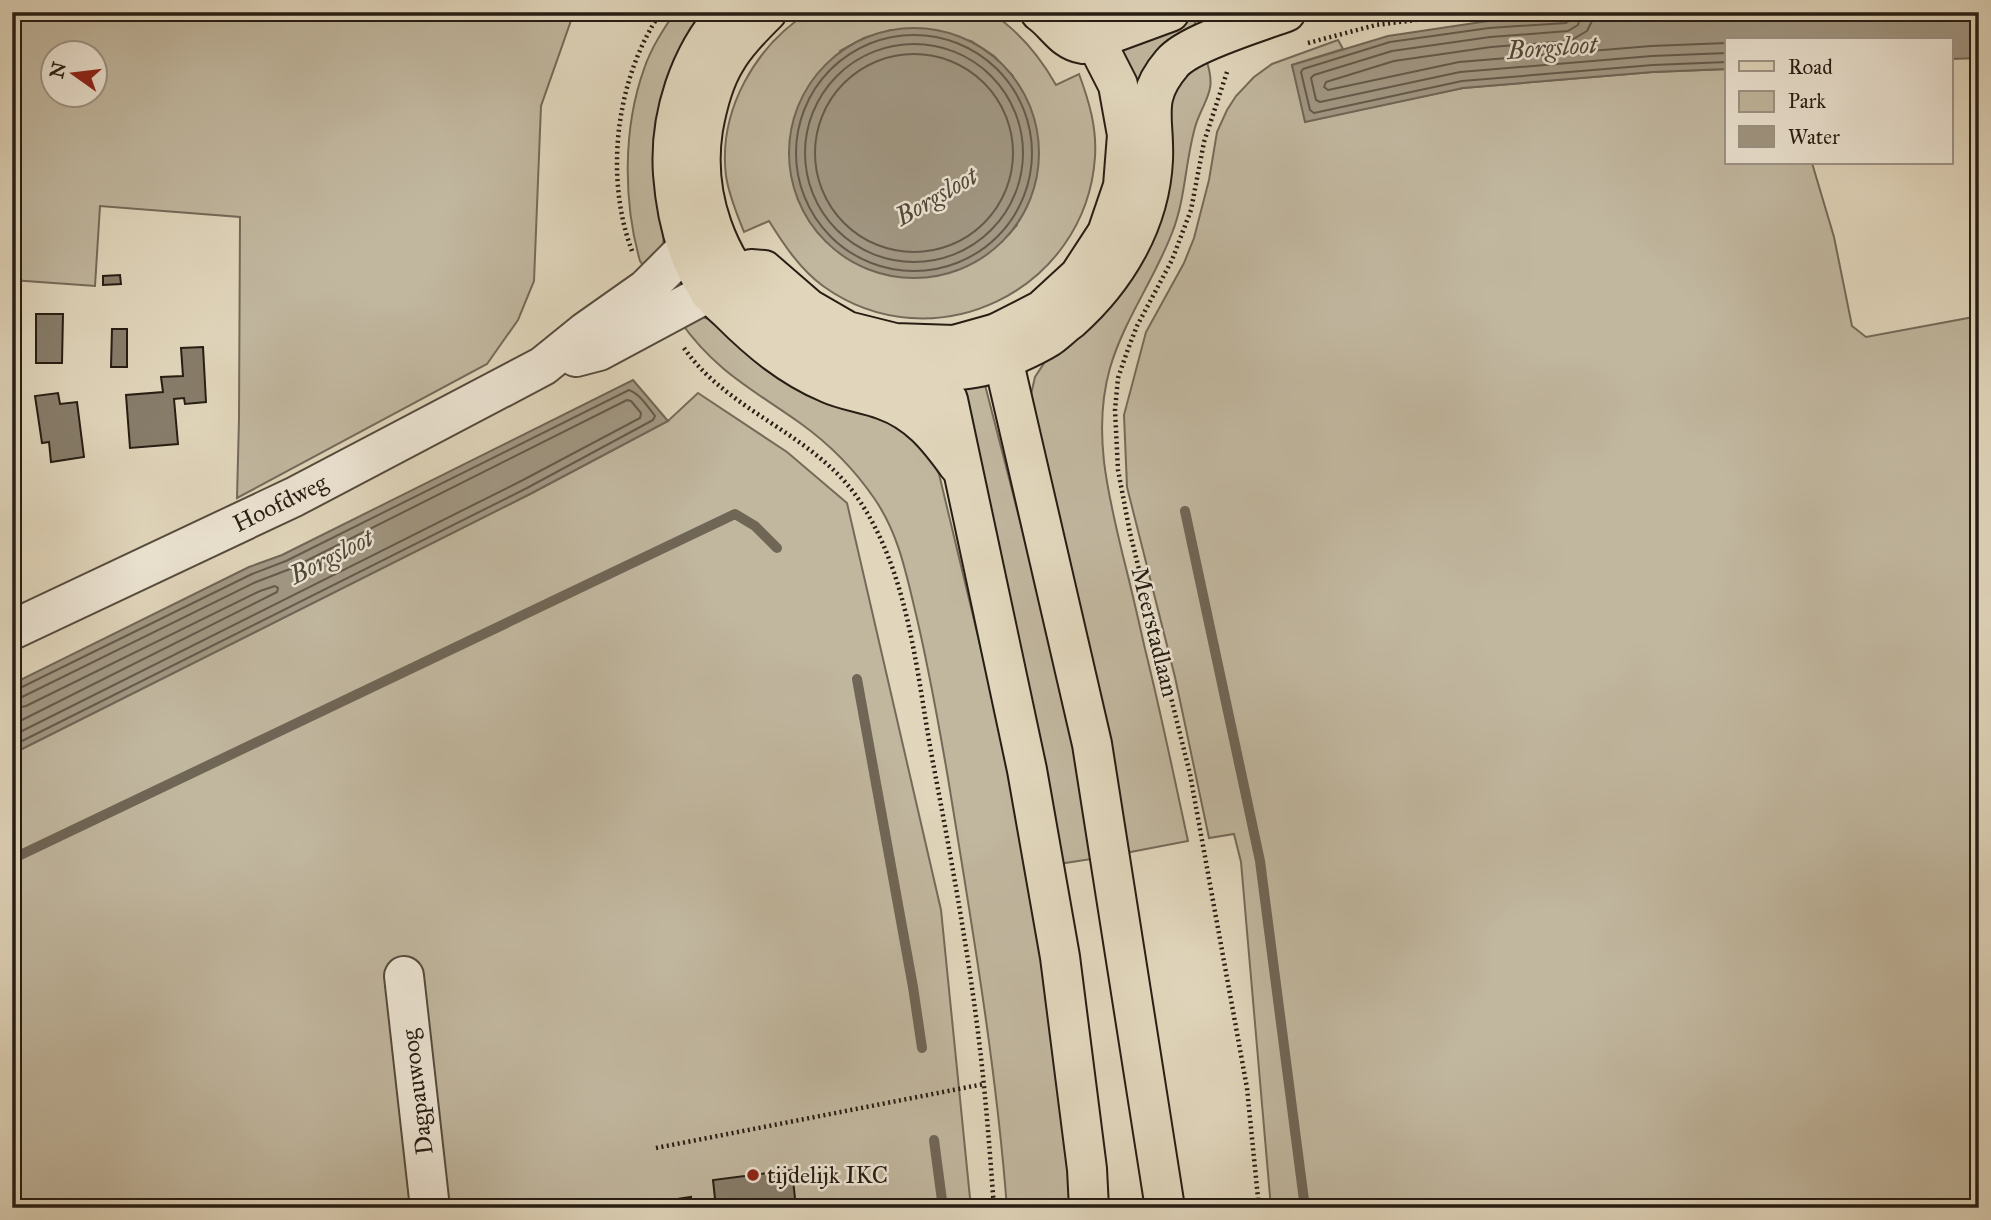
<svg xmlns="http://www.w3.org/2000/svg" width="1991" height="1220" viewBox="0 0 1991 1220" font-family="'IM FELL Great Primer',serif">
<style>
.green{fill:#c1b79f;stroke:#746a59;stroke-width:2;fill-rule:evenodd}
.water{fill:#a19783;stroke:#706656;stroke-width:2}
.lines{fill:none;stroke-linecap:round;stroke-linejoin:round}
.shore{stroke:#645a4b;stroke-width:2}
.stream{stroke:#706656;stroke-width:10}
.building{fill:#877d6b;stroke:#261d13;stroke-width:2}
.minor-casing{stroke:#554b3d;stroke-width:42}
.major-casing{stroke:#261d13;stroke-width:42}
.path{stroke:#261d13;stroke-width:4.5;stroke-dasharray:2 3.5;stroke-linecap:butt}
.minor{stroke:#ece4d3;stroke-width:38}
.major{stroke:#e1d6bc;stroke-width:38}
.poi-dot{fill:#8f2418;stroke:#ece4d3;stroke-width:2.5}
.labels{text-anchor:middle;stroke-width:5;stroke-linejoin:round;paint-order:stroke}
.street-label{font-size:24px;fill:#261d13;stroke:#ece4d3}
.poi-label{font-size:24px;fill:#261d13;stroke:#ece4d3;text-anchor:start}
.water-label{font-size:26px;font-style:italic;fill:#51483a;stroke:#ece4d3}
</style>
<rect width="100%" height="100%" fill="#e1d6bc"/>
<filter id="stains"><feTurbulence type="fractalNoise" baseFrequency=".00286" numOctaves="4"/><feColorMatrix values="0 0 0 0 .2 0 0 0 0 .09 0 0 0 0 .02 0 0 0 .5 -.17"/></filter>
<radialGradient id="worn" r=".72"><stop offset=".6" stop-color="#630" stop-opacity="0"/><stop offset="1" stop-color="#630" stop-opacity=".3"/></radialGradient>
<g class="green">
<path d="M12,12H574L541,106L534,281L518,320L487,364L237,498L239,419L240,217L100,206L95,286L12,280ZM52,52H94V94H52Z"/>
<path d="M675,12H705L663,243L656,257L644,266L640,261C623,201 623,128 644,69C651,48 663,30 675,12Z"/>
<path d="M809,12H990C1019,31 1039,55 1056,85L1079,74C1089,101 1097,128 1095,157C1086,291 933,365 823,286C800,269 784,245 769,221L744,232C737,214 729,196 726,176C718,111 755,46 809,12ZM891,30L971,41L994,56L1013,76L1017,225C999,246 981,259 955,271L840,51L864,38Z"/>
<path d="M1190,15L1193,17L1198,31L1132,92L1120,42Z"/>
<path d="M1338,40L1343,49L1292,65L1306,121L1463,88L1653,72L1727,69V163H1812L1834,237L1852,326L1866,337L1979,316V1208H1271L1241,862L1234,834L1209,838L1175,677L1127,487L1124,415L1146,332L1184,263L1194,238L1209,180L1217,132L1227,110L1236,96L1254,77L1272,64Z"/>
<path d="M1206,59C1217,91 1206,96 1196,124C1185,160 1186,198 1172,233C1154,280 1124,320 1110,368C1092,431 1108,494 1123,556C1131,587 1138,618 1145,649C1161,713 1174,777 1188,841L1120,854L1029,403L1035,377L1052,351L1167,111L1177,81Z"/>
<path d="M702,317L712,320L891,420L930,455L939,474L1028,845L1074,1208H1007C996,1064 971,920 948,778C938,720 928,663 914,606C905,568 897,531 874,498C854,469 828,443 800,423C752,389 715,371 680,321Z"/>
<path d="M984,381L1039,595L1098,858L1052,865L957,385Z"/>
<path d="M698,393L787,452L847,503L941,910L971,1208H12V754L530,494L668,421Z"/>
</g>
<g class="water">
<path d="M1616,12H1979V58L1951,59V40H1727V69L1653,72L1463,88L1305,122L1292,65L1388,36L1488,21Z"/>
<circle cx="914" cy="153" r="125"/>
<path d="M633,380L668,421L530,494L12,754V684L249,567L282,555Z"/>
</g>
<g class="lines">
<g class="shore">
<path d="M1573,12L1572,19L1566,23L1489,28L1390,42L1303,69L1301,72L1310,110L1314,113L1462,81L1653,65L1727,62"/>
<path d="M1582,12L1578,25L1568,31L1490,37L1392,51L1314,75L1311,78L1316,100L1320,102L1460,72L1652,56L1727,53"/>
<path d="M1592,12V21L1587,31L1570,41L1491,47L1394,61L1326,82L1324,87L1328,90L1459,62L1651,46L1727,43"/>
<circle cx="914" cy="153" r="118"/>
<circle cx="914" cy="153" r="109"/>
<circle cx="914" cy="153" r="99"/>
<path d="M12,690L18,689L252,574L286,561L629,390C640,394 648,407 655,416L653,420L527,488L12,746"/>
<path d="M12,699L22,697L256,582L290,569L627,400L631,401L641,413L640,418L523,480L12,736"/>
<path d="M12,709L26,706L260,591L275,586L278,588L277,592L12,725"/>
</g>
<g class="stream">
<path d="M1185,511L1260,861L1305,1208"/>
<path d="M857,679L913,987L922,1048"/>
<path d="M12,859L735,514L755,526L777,548"/>
<path d="M934,1140L943,1208"/>
</g>
</g>
<g class="building">
<path d="M120,275L121,284L103,285V276Z"/>
<path d="M36,314H63L62,363H36Z"/>
<path d="M112,329H127V367H111Z"/>
<path d="M203,347L206,402L185,404L184,398L174,399L178,444L130,448L126,395L163,392L161,377L183,376L181,348Z"/>
<path d="M58,393L60,404L77,402L84,457L51,462L49,442L42,443L35,396Z"/>
<path d="M792,1170L796,1208H716L713,1180Z"/>
<path d="M691,1197L692,1208H671L670,1200Z"/>
</g>
<g class="lines">
<g class="minor-casing">
<g id="minor">
<path d="M576,357L599,351L709,292"/>
<path d="M12,630L294,497L543,366L585,332L646,289L687,248"/>
<path d="M404,976L430,1208"/>
</g>
</g>
<g class="major-casing">
<g id="major">
<path d="M728,12C689,55 669,117 673,174C676,214 685,255 708,289C713,298 723,305 730,312C759,341 790,367 828,383C845,391 866,393 884,400C918,412 937,436 958,465"/>
<path d="M767,12C752,27 735,44 725,62C713,82 707,107 703,129C682,266 806,387 941,372C963,370 985,368 1005,359C1020,352 1035,346 1049,337C1056,332 1063,325 1070,320C1116,279 1150,223 1153,160C1155,118 1141,99 1172,63C1188,43 1259,22 1286,12"/>
<path d="M1040,12C1056,23 1063,41 1083,44L1170,12"/>
<path d="M709,292L735,276L751,269L764,270L809,309L847,331L895,343L954,345L997,333L1042,310L1079,276L1107,233L1123,186L1127,135L1118,85L1095,40L1073,12"/>
<path d="M997,333L1092,744L1165,1208"/>
<path d="M916,375L932,384L948,400L1027,770L1060,957L1087,1169L1089,1208"/>
</g>
</g>
<g class="path">
<path d="M1308,43L1376,25L1479,12"/>
<path d="M1227,72L1204,142L1191,210L1172,260L1137,326L1128,349L1118,378L1115,410L1118,470L1130,533L1190,774L1247,1088L1259,1208"/>
<path d="M632,251C604,176 616,78 661,12"/>
<path d="M684,348C728,412 815,434 859,500C908,573 916,667 931,752C952,863 973,974 984,1086C988,1127 991,1167 994,1208"/>
<path d="M656,1148L984,1084"/>
</g>
<use href="#minor" class="minor"/>
<use href="#major" class="major"/>
</g>
<circle class="poi-dot" cx="753" cy="1175" r="7"/>
<g class="labels">
<g class="street-label">
<text transform="translate(280 503) rotate(-26)" y="8">Hoofdweg</text>
<text transform="translate(1155 632) rotate(76)" y="8">Meerstadlaan</text>
<text transform="translate(417 1092) rotate(-97)" y="8">Dagpauwoog</text>
</g>
<g class="poi-label">
<text x="767" y="1183">tijdelijk IKC</text>
</g>
<g class="water-label">
<text transform="translate(1552 47) rotate(-4)" y="9">Borgsloot</text>
<text transform="translate(936 196) rotate(-30)" y="9">Borgsloot</text>
<text transform="translate(331 556) rotate(-27)" y="9">Borgsloot</text>
</g>
</g>
<rect width="1991" height="1220" fill="none" stroke="#e1d6bc" stroke-width="42"/>
<rect x="14" y="14" width="1963" height="1192" fill="none" stroke="#261d13" stroke-width="3.5"/>
<rect x="21" y="21" width="1949" height="1178" fill="none" stroke="#261d13" stroke-width="2"/>
<rect x="1725" y="38" width="228" height="126" fill="#ece4d3" stroke="#9d9486" stroke-width="2"/>
<rect x="1739" y="61" width="35" height="10" fill="#e1d6bc" stroke="#9d9486" stroke-width="2"/>
<text x="1788" y="74" font-size="21" fill="#261d13">Road</text>
<rect x="1739" y="91" width="35" height="21" fill="#c1b79f" stroke="#9d9486" stroke-width="2"/>
<text x="1788" y="108" font-size="21" fill="#261d13">Park</text>
<rect x="1739" y="126" width="35" height="21" fill="#a19783" stroke="#9d9486" stroke-width="2"/>
<text x="1788" y="144" font-size="21" fill="#261d13">Water</text>
<g transform="translate(74 74) rotate(284)"><circle r="33" fill="#ece4d3" stroke="#9d9486" stroke-width="2"/>
<path d="M0-5L12 26L0 18L-12 26Z" fill="#8f2418"/>
<text y="-10" font-size="19" font-weight="bold" text-anchor="middle" fill="#261d13">N</text>
</g>
<rect width="100%" height="100%" filter="url(#stains)"/>
<rect width="100%" height="100%" fill="url(#worn)"/>
</svg>
